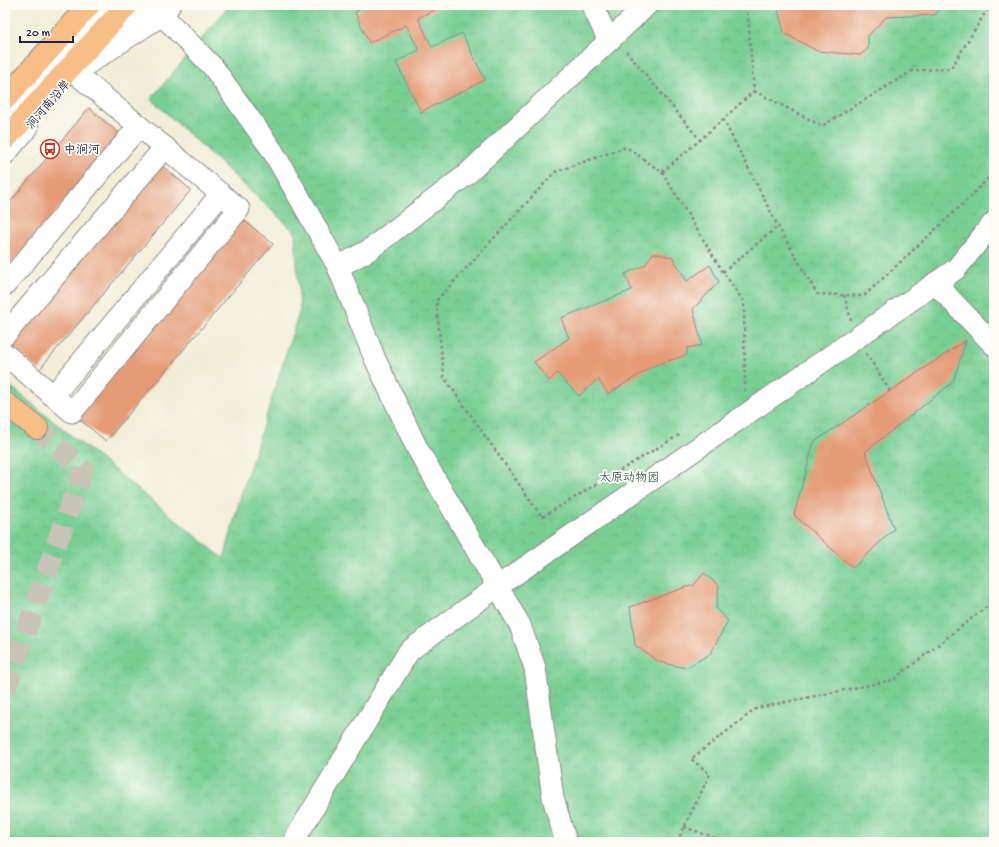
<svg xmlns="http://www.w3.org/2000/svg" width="999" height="847" viewBox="0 0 999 847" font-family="'Gochi Hand','LXGW WenKai TC',sans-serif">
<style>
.park{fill:url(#park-crowns);stroke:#4e7867}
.building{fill:#e49b76}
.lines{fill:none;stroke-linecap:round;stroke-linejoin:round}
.minor-tunnel{stroke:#c8c4b7;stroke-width:21;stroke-dasharray:21 10;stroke-linecap:butt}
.minor-casing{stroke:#8a8888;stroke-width:23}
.highway-casing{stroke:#8a8888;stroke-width:24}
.path{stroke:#8a8888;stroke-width:2.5;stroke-dasharray:3 3;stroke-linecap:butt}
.minor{stroke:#fff;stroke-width:21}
.highway{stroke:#f7be88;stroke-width:22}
.labels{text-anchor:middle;stroke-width:3.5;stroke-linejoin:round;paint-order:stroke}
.street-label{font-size:12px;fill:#22223b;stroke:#fdfcf7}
.poi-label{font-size:12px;fill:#22223b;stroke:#fdfcf7;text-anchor:start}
.park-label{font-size:12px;fill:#405f5a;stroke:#fdfcf7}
</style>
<defs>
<pattern id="park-crowns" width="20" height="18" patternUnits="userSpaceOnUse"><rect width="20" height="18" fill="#79cf93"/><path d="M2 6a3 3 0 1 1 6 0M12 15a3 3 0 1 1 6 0" fill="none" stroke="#68b180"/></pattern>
</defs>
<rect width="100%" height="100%" fill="#fdfcf7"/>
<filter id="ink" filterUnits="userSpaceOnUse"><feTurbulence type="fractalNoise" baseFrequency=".025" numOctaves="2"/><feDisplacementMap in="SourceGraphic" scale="8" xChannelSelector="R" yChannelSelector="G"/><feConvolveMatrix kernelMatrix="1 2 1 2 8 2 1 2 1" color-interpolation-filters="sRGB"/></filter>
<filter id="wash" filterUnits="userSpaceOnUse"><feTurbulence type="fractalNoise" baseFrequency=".012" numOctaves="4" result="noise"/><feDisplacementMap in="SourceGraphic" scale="16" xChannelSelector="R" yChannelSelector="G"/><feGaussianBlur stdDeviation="0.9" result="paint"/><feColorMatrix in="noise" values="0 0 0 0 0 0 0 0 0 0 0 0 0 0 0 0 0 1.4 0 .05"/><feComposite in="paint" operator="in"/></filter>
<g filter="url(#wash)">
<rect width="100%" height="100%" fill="#f1edd6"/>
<path class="park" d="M230,5H994V842H5V382L224,559L241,495L300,310L295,232L151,99Z"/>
<g id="blocks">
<g class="building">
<path d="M369,5H444L418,18L432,47L462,33L485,80L421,112L396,62L419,50L406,25L369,43L355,12Z"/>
<path d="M777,5H943L935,15L886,17L868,36V49L860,55L817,51L784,33Z"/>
<path d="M89,108L121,135L5,272V208Z"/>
<path d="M159,163L191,190L39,370L7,343Z"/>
<path d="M241,218L273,244L106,441L74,415Z"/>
<path d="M653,253L672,257L687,281L710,265L719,282L693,309L702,345L687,348V355L655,365L608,394L598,379L579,396L557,373L549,381L534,362L569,338L561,318L632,290L625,274L645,265Z"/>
<path d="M966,340L953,382L865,452L894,529L853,568L794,515L814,442Z"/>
<path d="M704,573L719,586L716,609L728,621L710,654L686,668L659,662L635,645L630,607L683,588L694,585Z"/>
</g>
</g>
</g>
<g filter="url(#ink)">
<use href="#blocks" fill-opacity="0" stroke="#8a8888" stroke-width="1"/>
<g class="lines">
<path class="minor-tunnel" d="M5,691L83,469L37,428"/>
<g class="minor-casing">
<g id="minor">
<path d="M592,5L609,41"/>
<path d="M162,15L213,67L272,150L298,195L338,267L375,359L417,448L520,625L535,668L553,798L566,842"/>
<path d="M115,32L142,5"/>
<path d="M83,67L162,15L170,5"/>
<path d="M5,116L109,5"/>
<path d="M5,154L28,127"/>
<path d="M338,267L369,250L466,175L647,5"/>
<path d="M935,283L994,345"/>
<path d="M5,285L139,126"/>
<path d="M5,335L165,147"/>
<path d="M5,354L72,412L239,209L75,73L92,55"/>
<path d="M53,396L221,194"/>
<path d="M293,842L409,651L497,587L956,269L994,222"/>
</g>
</g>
<g class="highway-casing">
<g id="highway">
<path d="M5,99L89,5"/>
<path d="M5,139L127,5"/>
<path d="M5,403L37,428"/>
</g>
</g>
<g class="path">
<path d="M626,51L700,140"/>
<path d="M754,91L822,126L912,71L951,68L990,5"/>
<path d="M723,119L778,226L817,294L864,296L969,198L994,172"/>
<path d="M662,172L723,272L744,302L745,392"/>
<path d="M723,272L778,226"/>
<path d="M844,295L851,320"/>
<path d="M866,353L890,391"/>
<path d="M679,435L542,517L444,377L436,301L555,172L626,147L662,172L700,140L754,91L747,5"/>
<path d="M684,827L727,842"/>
<path d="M677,842L710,774L691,759L757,708L893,680L994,601"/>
</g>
<use href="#minor" class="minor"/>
<use href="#highway" class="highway"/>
</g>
</g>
<defs>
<g id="bus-ring" transform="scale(1)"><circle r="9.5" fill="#fdfcf7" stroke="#c8321e" stroke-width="1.5"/><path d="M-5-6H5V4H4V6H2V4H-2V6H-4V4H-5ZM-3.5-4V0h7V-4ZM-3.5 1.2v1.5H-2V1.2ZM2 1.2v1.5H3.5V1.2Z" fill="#c8321e"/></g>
</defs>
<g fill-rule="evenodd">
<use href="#bus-ring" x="50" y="149"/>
</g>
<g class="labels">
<g class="street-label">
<text transform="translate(48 104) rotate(-49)" y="4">涧河南沿岸</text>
</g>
<g class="poi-label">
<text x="64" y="153">中涧河</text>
</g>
<g class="park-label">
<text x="629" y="481">太原动物园</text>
</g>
</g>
<rect width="999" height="847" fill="none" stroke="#fdfcf7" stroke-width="20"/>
<path d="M20 36v6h53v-6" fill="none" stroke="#22223b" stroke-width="2"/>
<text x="26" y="36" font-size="12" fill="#22223b" stroke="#fdfcf7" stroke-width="3" paint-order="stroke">20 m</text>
</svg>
